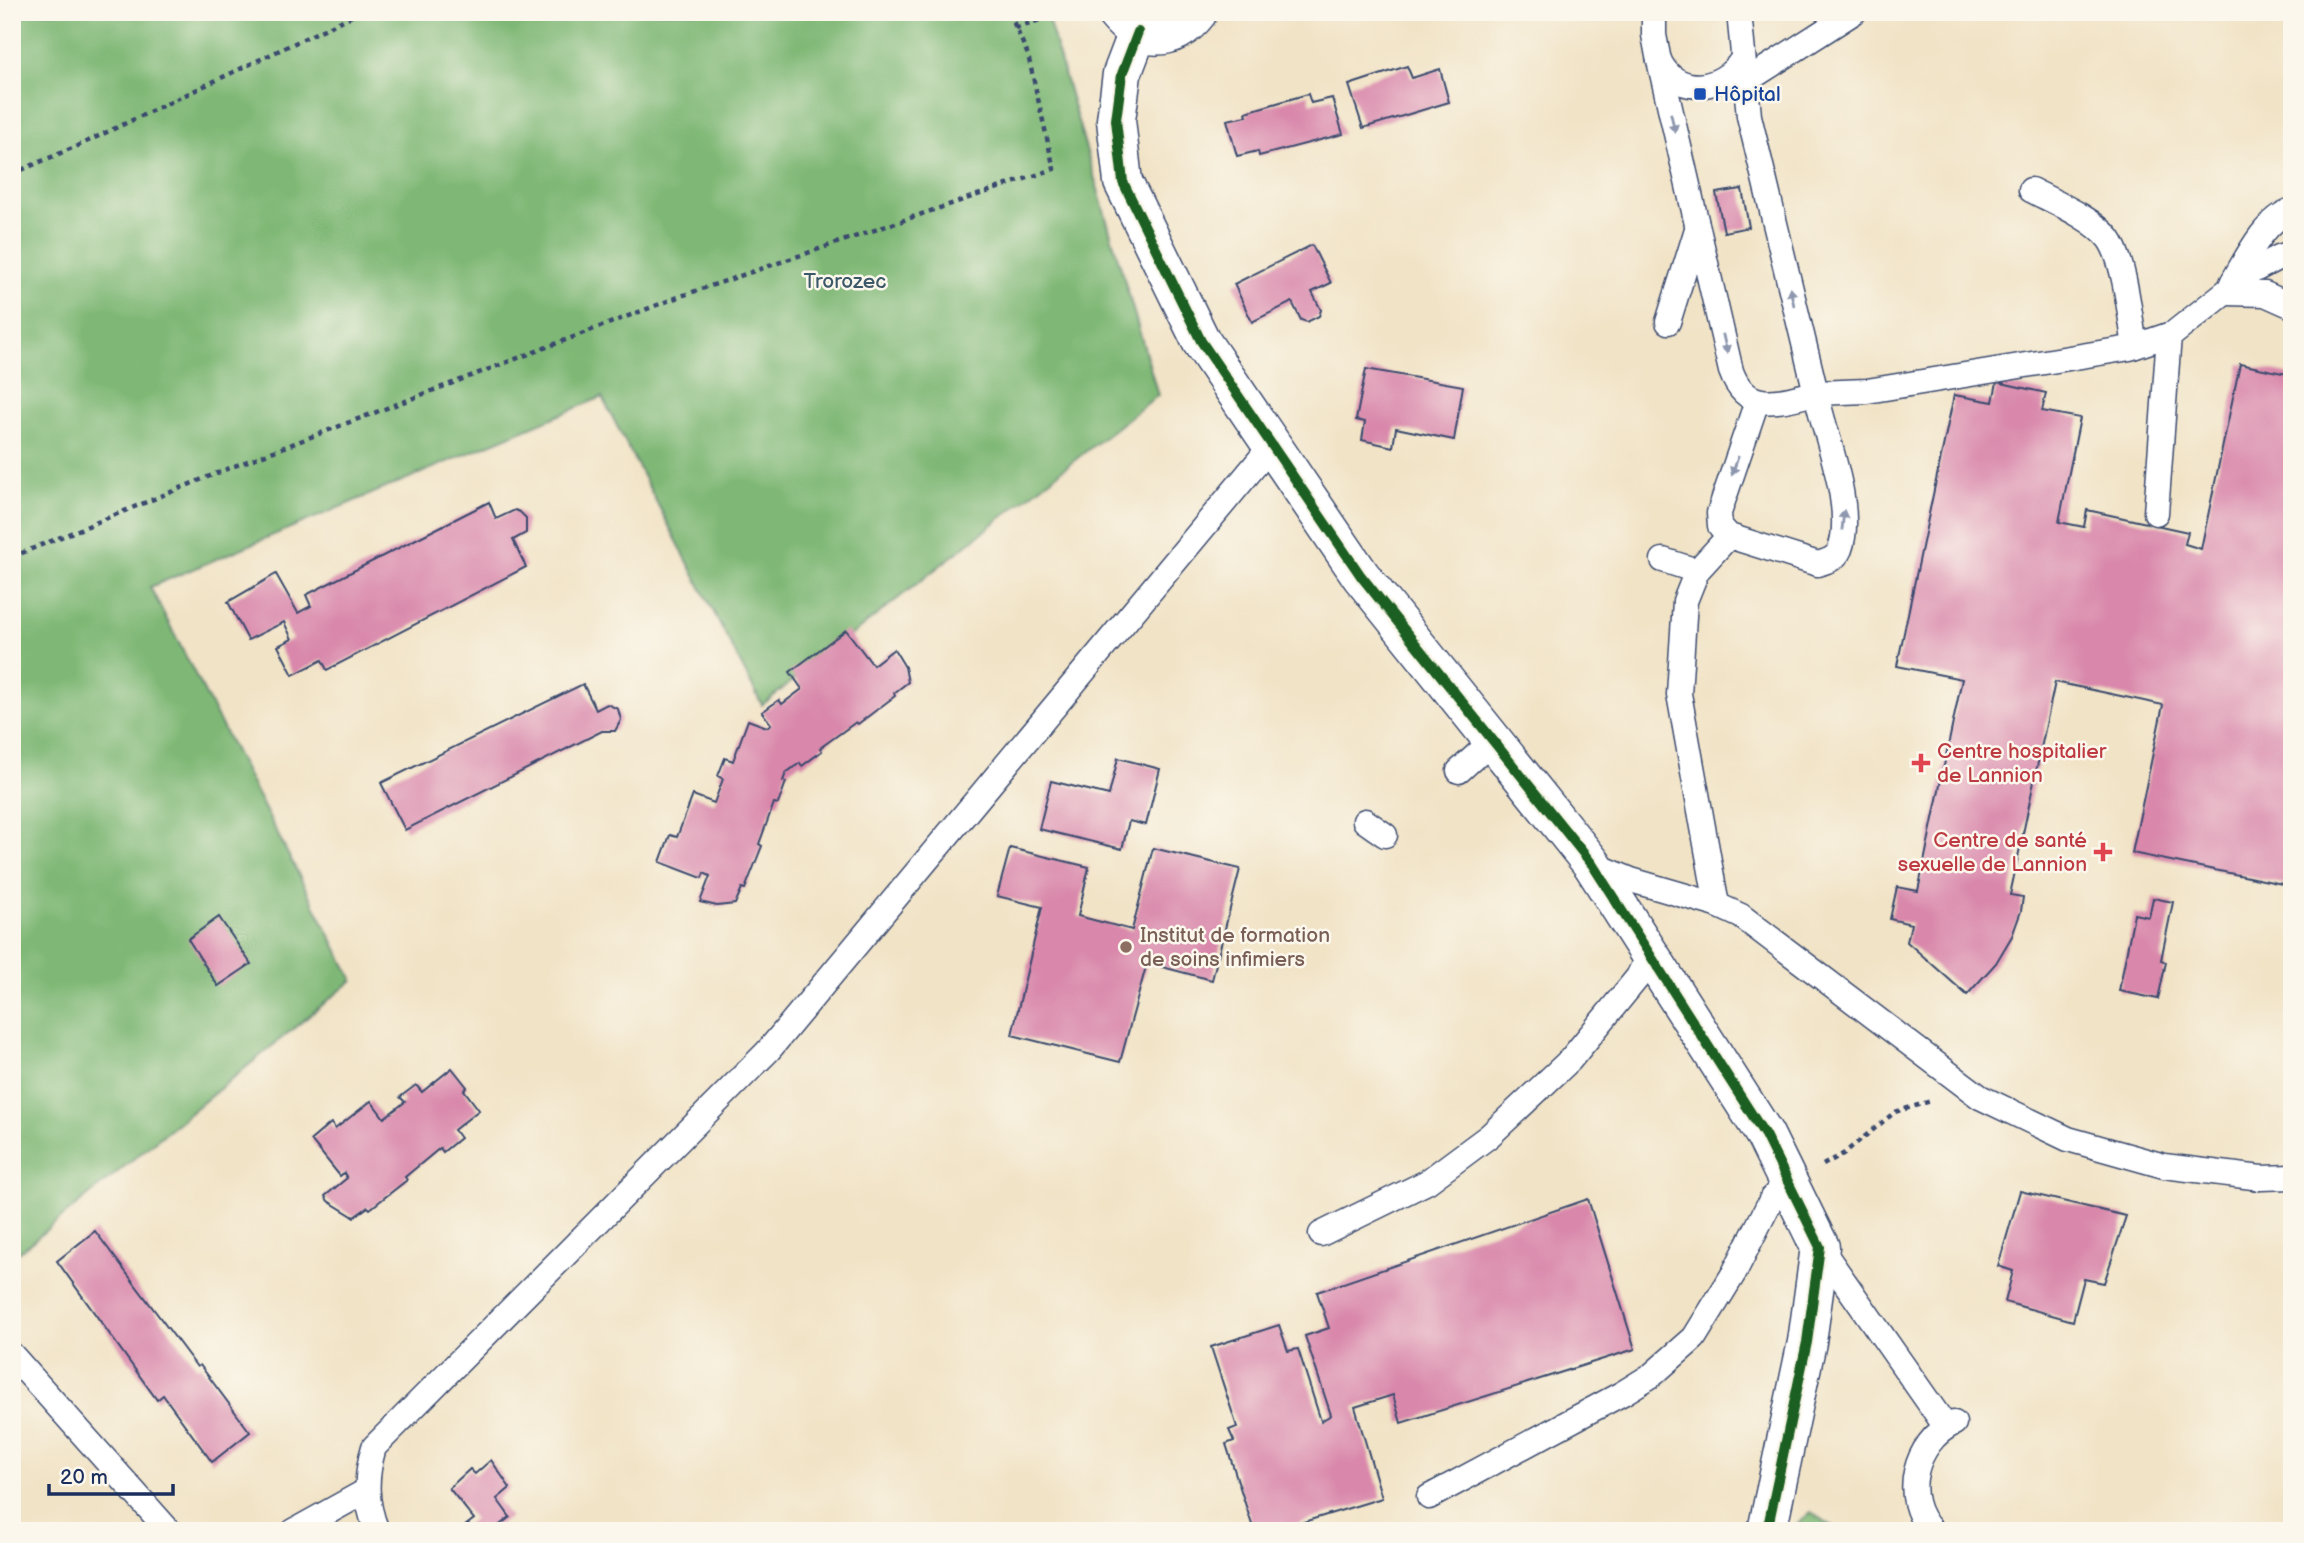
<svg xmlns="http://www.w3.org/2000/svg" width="2304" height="1543" viewBox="0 0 2304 1543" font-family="'Balsamiq Sans',sans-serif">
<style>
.forest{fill:#7fb876;stroke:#4d746a;stroke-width:2}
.building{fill:#d988ab}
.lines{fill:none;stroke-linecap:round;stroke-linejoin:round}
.lane-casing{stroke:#3b4a6e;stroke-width:27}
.street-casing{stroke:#3b4a6e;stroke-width:41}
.path{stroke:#3b4a6e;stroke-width:4.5;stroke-dasharray:5 5;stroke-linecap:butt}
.lane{stroke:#fff;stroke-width:24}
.street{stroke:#fff;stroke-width:38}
.cycleway-casing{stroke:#fbf7ec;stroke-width:15}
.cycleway{stroke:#1b5e20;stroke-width:10}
.oneway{fill:#8d97ae}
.transit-dot{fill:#1a4fb4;stroke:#fbf7ec;stroke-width:2.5}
.health-dot{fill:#e0444e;stroke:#fbf7ec;stroke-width:2.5}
.education-dot{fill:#8d6e63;stroke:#fbf7ec;stroke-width:2.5}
.labels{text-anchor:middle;stroke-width:5;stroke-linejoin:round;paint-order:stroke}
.transit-label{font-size:21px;fill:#164399;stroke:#fbf7ec;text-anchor:start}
.park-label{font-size:21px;fill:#3c5969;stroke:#fbf7ec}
.health-label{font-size:21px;fill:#be3a42;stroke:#fbf7ec;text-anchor:start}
.education-label{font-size:21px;fill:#785e54;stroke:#fbf7ec;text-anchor:start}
</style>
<rect width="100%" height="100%" fill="#fbf7ec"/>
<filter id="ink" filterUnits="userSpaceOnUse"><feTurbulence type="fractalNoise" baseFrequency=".0143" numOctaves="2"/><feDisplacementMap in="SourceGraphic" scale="14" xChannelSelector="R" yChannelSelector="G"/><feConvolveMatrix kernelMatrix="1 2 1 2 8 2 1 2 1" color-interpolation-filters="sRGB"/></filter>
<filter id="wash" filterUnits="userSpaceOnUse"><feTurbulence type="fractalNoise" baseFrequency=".00686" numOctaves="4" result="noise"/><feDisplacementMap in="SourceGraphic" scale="28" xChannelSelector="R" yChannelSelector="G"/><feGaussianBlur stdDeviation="1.57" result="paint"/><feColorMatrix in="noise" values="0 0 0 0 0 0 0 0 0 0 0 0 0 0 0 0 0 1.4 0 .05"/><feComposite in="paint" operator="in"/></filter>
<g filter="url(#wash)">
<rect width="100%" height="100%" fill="#f1e3c6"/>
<g class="forest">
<path d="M12,12H1046L1158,395L762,705L602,397L150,587L353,980L12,1258Z"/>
<path d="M1811,1512L1840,1531H1790Z"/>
</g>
<g id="blocks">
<g class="building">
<path d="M1407,66L1412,78L1440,69L1449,102L1363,128L1349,85Z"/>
<path d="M1308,94L1311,103L1332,98L1343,134L1259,156L1258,151L1237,156L1227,120L1247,116L1246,112Z"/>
<path d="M1742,189L1749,227L1724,232L1716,193Z"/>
<path d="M1312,245L1331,283L1312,292L1321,310L1319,316L1307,322L1301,320L1292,302L1252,322L1234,284Z"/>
<path d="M2240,364L2292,375V886L2132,853L2163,705L2055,682L2010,895L2023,897L2021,911L2012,936L1996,963L1967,995L1907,942L1911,924L1890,919L1897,887L1918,891L1962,679L1897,666L1954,395L1993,402L1997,382L2046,393L2042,411L2080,418L2059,522L2084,527L2087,510L2188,532L2185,544L2201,549Z"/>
<path d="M1366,369L1463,386L1454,440L1396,428L1393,447L1362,440L1365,422L1356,420Z"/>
<path d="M489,502L496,519L515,510L520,512L526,518V533L513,540L526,567L327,670L322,660L293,675L278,646L292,639L284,622L248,640L228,602L276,574L298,613L311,606L306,595Z"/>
<path d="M846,630L873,665L894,649L905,667L908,682L894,693L895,696L858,724L856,722L820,748L822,751L802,766L800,763L786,773L783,781L786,782L778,804L774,803L759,844L762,846L745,889L742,888L735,904L717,906L700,902L710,876L704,873L702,878L660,862L670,835L677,837L693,795L714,803L723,779L718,776L725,758L733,761L748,720L767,727L771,724L762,712L779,700L782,704L802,689L790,672Z"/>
<path d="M583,684L596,710L607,704L618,709L621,720L615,731H602L405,830L381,783Z"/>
<path d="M1118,758L1160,769L1146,825L1129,821L1122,849L1039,829L1051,781L1109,795Z"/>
<path d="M1010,848L1089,867L1078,916L1132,930L1153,848L1240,869L1212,980L1147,963L1120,1062L1012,1035L1042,907L997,896Z"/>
<path d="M2153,898L2173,902L2161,960L2166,962L2158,999L2119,991L2134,914L2149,917Z"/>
<path d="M219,917L251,964L218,986L188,939Z"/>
<path d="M452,1068L467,1087L464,1090L479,1110L454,1130L460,1138L443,1152L440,1148L405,1177L407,1180L370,1209L368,1207L354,1217L328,1201L325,1196L347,1178L344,1173L340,1176L311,1140L331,1123L335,1129L371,1101L384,1118L405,1102L400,1097L416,1085L422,1092Z"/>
<path d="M2020,1191L2126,1216L2104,1283L2084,1279L2073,1321L2005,1302L2013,1271L1998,1266Z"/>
<path d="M1588,1199L1635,1349L1401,1423L1393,1395L1355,1407L1382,1498L1274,1531H1254L1226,1444L1234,1441L1229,1430L1237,1427L1211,1347L1279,1325L1288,1351L1298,1349L1321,1421L1331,1415L1305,1336L1329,1328L1317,1292Z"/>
<path d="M95,1231L197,1367L200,1365L250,1432L212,1462L163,1395L157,1400L57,1261Z"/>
<path d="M491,1460L510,1488L497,1499L510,1517L492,1531H468L465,1526L474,1519L449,1488L470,1469L475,1474Z"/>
</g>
</g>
</g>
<g filter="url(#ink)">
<use href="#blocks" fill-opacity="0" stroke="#3b4a6e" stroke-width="2"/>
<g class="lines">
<g class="lane-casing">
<g id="lane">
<path d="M1654,12V35L1658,56L1731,371C1747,415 1779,401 1816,393L1749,116L1739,12"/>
<path d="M1659,60C1672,89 1705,93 1729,74C1735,69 1740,65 1743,57"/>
<path d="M1746,81L1854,12"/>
<path d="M2031,190C2054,202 2093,218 2109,239C2125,261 2130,318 2135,346"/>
<path d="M2232,283C2246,259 2265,219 2292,210"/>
<path d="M2227,293L2265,294L2292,306"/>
<path d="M1668,322L1697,229"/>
<path d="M1757,401L1719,513L1720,526L1729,536L1818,564C1827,561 1836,559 1840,549C1855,508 1825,436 1816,393L1867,391L2130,348L2174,333L2251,272L2279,257L2292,253"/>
<path d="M2156,513L2169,335"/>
<path d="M1663,560L1697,571"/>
<path d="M1459,771L1493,740"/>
<path d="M1365,821L1385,835"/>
<path d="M1593,864L1631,880L1717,905L1741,916L1980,1097L2068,1139L2164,1166L2261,1178L2292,1177"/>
<path d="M1717,905L1679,694L1685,601L1697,571L1729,536"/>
<path d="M1321,1234L1427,1182L1489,1136L1570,1060L1638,977L1649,954"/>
<path d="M1820,1247L1946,1427"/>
<path d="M12,1355L169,1531"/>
<path d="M1429,1497L1623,1393L1652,1375L1694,1338L1734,1273L1772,1198L1787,1182"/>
<path d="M294,1531L366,1491"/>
<path d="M377,1531C365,1502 365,1477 374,1447L768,1051L1272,445"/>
<path d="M1932,1531C1900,1499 1914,1442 1954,1423"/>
</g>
</g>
<g class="street-casing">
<g id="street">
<path d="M1115,12C1140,44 1174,43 1198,12"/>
<path d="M1138,32L1122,74L1116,120L1123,182L1201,341L1361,576L1592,864L1765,1135L1820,1247L1807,1342L1767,1531"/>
</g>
</g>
<g class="path">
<path d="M1015,28L1065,12"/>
<path d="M12,174L84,143L360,12"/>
<path d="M12,557L232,467L681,296L1054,169L1028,55L1009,12"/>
<path d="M1823,1165L1843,1154L1895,1112L1931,1101"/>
</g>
<use href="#lane" class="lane"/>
<use href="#street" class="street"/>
<g class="cycleway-casing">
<path id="cycleway" d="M1138,32L1122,74L1116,120L1123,182L1201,341L1361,576L1592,864L1765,1135L1820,1247L1807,1342L1767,1531"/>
</g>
<use href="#cycleway" class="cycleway"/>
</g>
<defs><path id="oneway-solid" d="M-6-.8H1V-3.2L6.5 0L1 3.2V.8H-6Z" transform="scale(1.75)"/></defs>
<g class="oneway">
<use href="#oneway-solid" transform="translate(1673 123) rotate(77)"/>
<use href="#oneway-solid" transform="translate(1792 297) rotate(-103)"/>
<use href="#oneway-solid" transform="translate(1725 344) rotate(77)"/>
<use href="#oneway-solid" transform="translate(1735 466) rotate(109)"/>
<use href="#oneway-solid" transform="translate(1843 520) rotate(-84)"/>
</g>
</g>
<rect class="transit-dot" x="1693" y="87" width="14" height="14" rx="3.5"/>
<g class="health-dot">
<path d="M1917.5 752.5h7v7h7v7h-7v7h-7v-7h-7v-7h7z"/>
<path d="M2099.5 841.5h7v7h7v7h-7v7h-7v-7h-7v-7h7z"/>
</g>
<circle class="education-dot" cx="1126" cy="947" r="7"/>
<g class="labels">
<g class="transit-label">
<text x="1714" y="101">Hôpital</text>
</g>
<g class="park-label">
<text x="845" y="288">Trorozec</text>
</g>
<g class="health-label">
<text x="1937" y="758">Centre hospitalier<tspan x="1937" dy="24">de Lannion</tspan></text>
<text x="2087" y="847" text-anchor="end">Centre de santé<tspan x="2087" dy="24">sexuelle de Lannion</tspan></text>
</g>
<g class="education-label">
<text x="1140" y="942">Institut de formation<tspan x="1140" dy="24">de soins infimiers</tspan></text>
</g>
</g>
<rect width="2304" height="1543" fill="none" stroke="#fbf7ec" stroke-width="42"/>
<path d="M49 1484v10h124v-10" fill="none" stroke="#1b2f5e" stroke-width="3.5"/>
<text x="60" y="1484" font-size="21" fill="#1b2f5e" stroke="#fbf7ec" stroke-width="5" paint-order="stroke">20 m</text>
</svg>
